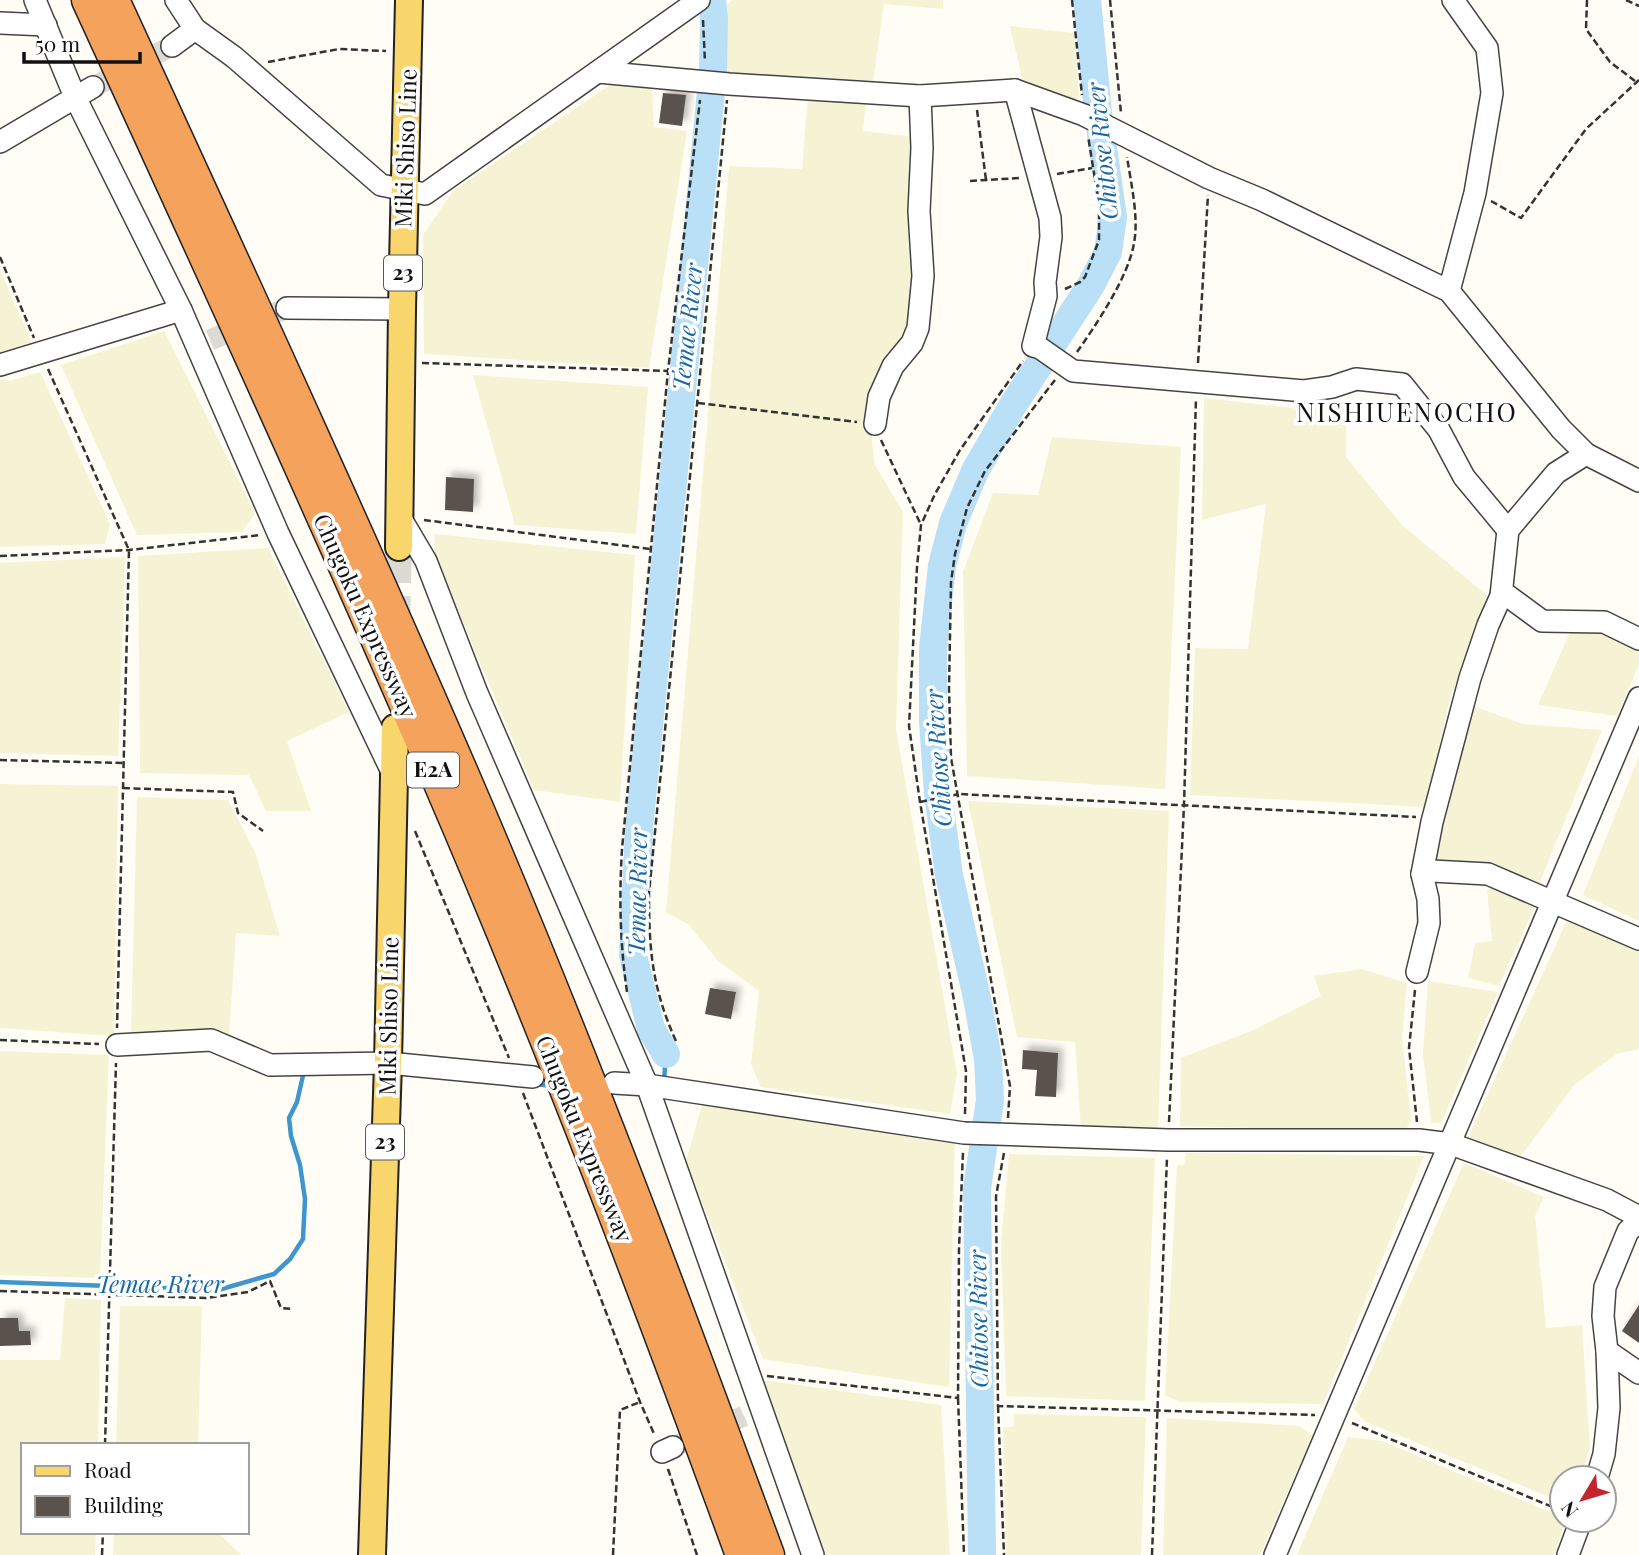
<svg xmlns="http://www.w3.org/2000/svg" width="1639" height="1555" viewBox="0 0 1639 1555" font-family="'Playfair Display',serif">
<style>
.farmland{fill:#f6f3d4}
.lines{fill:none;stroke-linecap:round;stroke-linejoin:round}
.stream{stroke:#3f96cf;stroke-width:4.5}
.river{stroke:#b9e0f7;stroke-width:28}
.building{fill:#5a524d;filter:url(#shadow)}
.minor-tunnel{stroke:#dbdad3;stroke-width:21;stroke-dasharray:21 10;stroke-linecap:butt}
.major-tunnel{stroke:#dbdad3;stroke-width:26;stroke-dasharray:26 13;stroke-linecap:butt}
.minor-casing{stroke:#444;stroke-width:24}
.major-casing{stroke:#222;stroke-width:30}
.highway-casing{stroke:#222;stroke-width:33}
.path{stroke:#333;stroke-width:2.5;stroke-dasharray:7 3.5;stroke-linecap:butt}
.minor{stroke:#fff;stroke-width:21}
.major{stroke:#f9d66b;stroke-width:26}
.highway{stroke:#f5a25d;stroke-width:30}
.labels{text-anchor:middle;stroke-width:7;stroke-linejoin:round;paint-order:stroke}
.shield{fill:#fff;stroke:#585858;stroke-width:2}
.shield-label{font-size:21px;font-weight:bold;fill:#111}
.street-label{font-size:23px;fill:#111;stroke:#fff}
.water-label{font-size:24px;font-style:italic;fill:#1768a6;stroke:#fff}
.quarter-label{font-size:26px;letter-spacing:2px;fill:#111;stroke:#fff}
</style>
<defs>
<filter id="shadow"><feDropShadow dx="5" dy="-5" stdDeviation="3.5" flood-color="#0004"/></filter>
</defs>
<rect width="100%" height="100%" fill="#fffdf5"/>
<g class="farmland">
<path d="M733,0H943V9L884,4L872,89L727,77V4Z"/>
<path d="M1010,26L1074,33L1079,97L1073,101L1024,87Z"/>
<path d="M610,85L652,87L654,127L687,131L649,368L424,354L423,235L453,191Z"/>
<path d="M808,94L866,99L863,131L915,137L909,236L914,292L905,341L880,370L867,405L875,465L903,512L896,729L957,1074L950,1114L761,1087L751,1064L759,991L718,961L689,925L666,912L729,166L802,169Z"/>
<path d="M0,270L34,348L0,356Z"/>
<path d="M164,331L255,513L242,532L137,535L61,365Z"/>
<path d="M40,372L110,524L105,544L0,547V378L10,381Z"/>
<path d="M473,375L648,387L636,534L515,525Z"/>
<path d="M1204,398L1308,410L1346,402V457L1402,525L1487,595L1450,699L1425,807L1190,795L1195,648L1248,649L1266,504L1202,520Z"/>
<path d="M1052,437L1181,447L1165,789L967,776L963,572L993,493L1038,495Z"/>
<path d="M435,534L635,555L620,802L534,790L434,554Z"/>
<path d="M268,548L349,712L287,741L311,811H266L249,775L140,773L138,556Z"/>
<path d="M125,557L118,756L0,753V563Z"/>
<path d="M1598,626L1639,650V664L1617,716L1538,705L1571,630Z"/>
<path d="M1473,706L1523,724L1602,730L1539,884L1492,864L1435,860Z"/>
<path d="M1639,756V921L1583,895Z"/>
<path d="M0,784L118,786L114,1036L0,1028Z"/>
<path d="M137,797L228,800L255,852L280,936L236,933L229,1035L131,1033Z"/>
<path d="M968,801L1169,811L1158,1131L1081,1129L1075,1042L1017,1037Z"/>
<path d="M1494,887L1536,904L1499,986L1468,978L1475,943L1492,941L1487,890Z"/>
<path d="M1569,916L1639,946V1049L1617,1054L1575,1084L1520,1157L1468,1138Z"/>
<path d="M1362,969L1407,983L1402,1038L1411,1120L1405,1132L1180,1126L1181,1058L1251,1031L1321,996L1314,976Z"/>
<path d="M1428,981L1498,992L1441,1123H1431L1423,1053Z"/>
<path d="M0,1051L109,1055L100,1278L0,1275Z"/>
<path d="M702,1105L955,1138L949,1387L763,1359L686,1161Z"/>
<path d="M1186,1153L1424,1156L1323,1404L1180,1402L1165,1395L1177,1165H1184Z"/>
<path d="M1009,1154L1155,1158L1145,1401L1006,1396L1001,1243Z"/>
<path d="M1464,1163L1544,1197L1535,1216L1546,1328L1582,1325L1590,1448L1580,1478H1562V1502L1364,1421L1354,1409Z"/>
<path d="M65,1298L101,1300L98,1445H23V1532H96L95,1555H0V1360H60Z"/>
<path d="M120,1306H202L198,1445H116Z"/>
<path d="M763,1380L941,1405L950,1555H826Z"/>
<path d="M1014,1414L1146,1417L1141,1555H1006L1003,1428L1014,1426Z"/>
<path d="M1167,1418L1299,1426L1313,1435L1260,1555H1163Z"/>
<path d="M1348,1437L1382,1441L1562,1517V1520H1566L1554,1555H1297Z"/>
<path d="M114,1532H217L241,1555H113Z"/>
</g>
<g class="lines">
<g class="stream">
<path d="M664,1081L666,1054"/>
<path d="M534,1084L553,1086"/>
<path d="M0,1282L218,1290L274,1274L290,1259L303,1239L305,1199L300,1165L291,1136L289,1118L297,1102L304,1071H306"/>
</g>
<g class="river">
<path d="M666,1054L651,1029L633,955L639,829L713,71L714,19L712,0"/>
<path d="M982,1555L977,1189L990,1100L988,1059L977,998L949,875L938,793L933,721V648L942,566L953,523L975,471L1013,405L1091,285L1108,252L1113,217L1098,113L1087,0"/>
</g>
</g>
<g class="building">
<path d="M663,93L686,95L682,126L659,123Z"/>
<path d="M446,477L474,479L473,512L445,510Z"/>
<path d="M710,988L736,992L731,1019L705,1014Z"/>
<path d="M1023,1050L1058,1053L1056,1097L1035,1096L1037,1070L1022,1069Z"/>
<path d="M1639,1305V1343L1622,1331Z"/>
<path d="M0,1318H18L19,1331H30L31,1345L0,1346Z"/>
</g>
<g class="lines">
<g class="minor-tunnel">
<path d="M93,87L172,46"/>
<path d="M210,340L287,308"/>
<path d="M673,1447L744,1416"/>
</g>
<path class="major-tunnel" d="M397,622L399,547"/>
<g class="minor-casing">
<g id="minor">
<path d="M35,0L75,97L181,310L278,533L394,776"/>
<path d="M176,0L195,29L234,57L381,185L425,194L699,0"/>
<path d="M0,23L46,25"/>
<path d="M172,46L195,29"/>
<path d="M598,72L729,84L920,96L1015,90L1084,115L1209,178L1262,200L1449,291L1561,429L1586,454L1639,481"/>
<path d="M1015,90L1050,218L1051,237L1045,282L1046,296L1033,346L1040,348L1073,371L1304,391L1332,387L1356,379L1402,384L1439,430L1464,477L1508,530"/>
<path d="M0,142L93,87"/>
<path d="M1449,291L1475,193L1492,93L1487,48L1453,0"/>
<path d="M287,308L402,309"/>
<path d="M0,365L181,310"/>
<path d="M875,424L879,397L893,366L912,343L918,328L923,276L919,211L922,148L920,96"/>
<path d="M400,517L426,561L477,693L647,1085L813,1555"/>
<path d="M1501,596H1508L1542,621L1604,622L1639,639"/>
<path d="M1422,874L1432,871L1488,874L1639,939"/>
<path d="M1417,972L1429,923L1428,899L1422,874L1432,822L1470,678L1488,625L1501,596L1508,530L1556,473L1586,454"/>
<path d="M117,1045L211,1040L270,1065L388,1063L533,1077"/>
<path d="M614,1083L647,1085L964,1133L1168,1140H1419L1451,1144L1607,1200L1639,1217"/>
<path d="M1607,1351L1639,1373"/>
<path d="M662,1452L673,1447"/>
<path d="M1597,1478L1604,1454L1609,1408L1607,1351L1603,1316L1605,1287L1628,1231L1639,1222"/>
<path d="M1275,1555L1639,698"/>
<path d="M1568,1555L1581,1520"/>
</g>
</g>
<g class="major-casing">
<g id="major">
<path d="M399,547L402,309L409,0"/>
<path d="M372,1555L388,1063L395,728"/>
</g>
</g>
<g class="highway-casing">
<g id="highway">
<path d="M87,0C206,259 325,519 438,781C548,1036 646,1295 741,1555"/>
<path d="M114,0C232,257 351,514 463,773C574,1030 672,1292 769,1555"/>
</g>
</g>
<g class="path">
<path d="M1072,0L1082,95"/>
<path d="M1110,0L1121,113"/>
<path d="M1587,0L1586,29L1610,62L1635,81"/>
<path d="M1626,0L1639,6"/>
<path d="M703,20L705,62"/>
<path d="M268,62L339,49L386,51"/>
<path d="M977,110L986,180"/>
<path d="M1057,174L1092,168"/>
<path d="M970,181L1019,178"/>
<path d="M1491,201L1521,218L1586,129L1639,80"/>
<path d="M0,257L34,338"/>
<path d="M1065,289L1080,282L1085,277L1099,240V204L1088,136"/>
<path d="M1077,352C1096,325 1129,276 1134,243C1139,218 1131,183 1127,157"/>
<path d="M422,363L668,371"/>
<path d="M1198,363L1208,195"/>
<path d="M48,369L129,550L117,1028"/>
<path d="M698,403L857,422"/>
<path d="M881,440L921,525"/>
<path d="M424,520L650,549"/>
<path d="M0,556L129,550L261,535"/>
<path d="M0,760L124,763"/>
<path d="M123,788L233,792L238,813L263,831"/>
<path d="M920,802L959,794L1416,817"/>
<path d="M415,831L509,1058"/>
<path d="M1415,990L1409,1048L1417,1122"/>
<path d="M627,992C620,943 619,898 622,849L668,371L700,100"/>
<path d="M0,1040L99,1044"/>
<path d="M676,1041C652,988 649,950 649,893L727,100"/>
<path d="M523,1093L640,1402L655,1436"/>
<path d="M965,1114L966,1071L920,802L909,726L917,567L921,525L935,494L960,450L1023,361"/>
<path d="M1008,1118L1010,1086L951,758L949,689L951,582L955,554L967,508L985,471L1055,380"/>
<path d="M1169,1122L1184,805L1196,398"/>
<path d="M1004,1153L996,1196L998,1406L1315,1415"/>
<path d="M0,1291L206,1298L248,1292L270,1281L281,1308L293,1309"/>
<path d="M767,1376L958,1398L959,1248L963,1152"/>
<path d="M958,1398L964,1555"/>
<path d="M998,1406L1004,1555"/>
<path d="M1352,1423L1562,1511"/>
<path d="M105,1445L116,1063"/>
<path d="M668,1469L697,1555"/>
<path d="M102,1555L103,1532"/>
<path d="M613,1555L620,1410L640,1402"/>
<path d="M1152,1555L1167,1157"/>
</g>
<use href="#minor" class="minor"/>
<use href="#major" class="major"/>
<use href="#highway" class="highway"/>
</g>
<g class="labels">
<g class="shield">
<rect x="384" y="255.5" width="38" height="35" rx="5"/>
<rect x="407" y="752.5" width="52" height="35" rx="5"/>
<rect x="366" y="1124.5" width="38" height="35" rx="5"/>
</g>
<g class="shield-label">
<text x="403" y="280">23</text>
<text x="433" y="777">E2A</text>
<text x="385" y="1149">23</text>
</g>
<g class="street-label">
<text transform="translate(406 148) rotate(-88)" y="8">Miki Shiso Line</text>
<text transform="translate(365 616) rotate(66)" y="8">Chugoku Expressway</text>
<text transform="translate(389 1016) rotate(-89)" y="8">Miki Shiso Line</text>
<text transform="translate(584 1139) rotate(68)" y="8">Chugoku Expressway</text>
</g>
<g class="water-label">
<text transform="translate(1103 151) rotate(-96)" y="8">Chitose River</text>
<text transform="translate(688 327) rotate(-84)" y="8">Temae River</text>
<text transform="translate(939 758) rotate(-94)" y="8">Chitose River</text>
<text transform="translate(638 892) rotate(-89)" y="8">Temae River</text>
<text x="160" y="1293">Temae River</text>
<text transform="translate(979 1319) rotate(-91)" y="8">Chitose River</text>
</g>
<g class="quarter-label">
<text x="1407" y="422">NISHIUENOCHO</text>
</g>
</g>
<rect x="21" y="1443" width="228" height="91" fill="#ffffff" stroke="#a0a0a0" stroke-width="2"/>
<rect x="35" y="1466" width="35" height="10" fill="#f9d66b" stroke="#a0a0a0" stroke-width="2"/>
<text x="84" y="1478" font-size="21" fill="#111111">Road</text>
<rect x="35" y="1496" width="35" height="21" fill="#5a524d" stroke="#a0a0a0" stroke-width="2"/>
<text x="84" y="1513" font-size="21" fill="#111111">Building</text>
<g transform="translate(1583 1499) rotate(232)"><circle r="33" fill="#ffffff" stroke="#a0a0a0" stroke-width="2"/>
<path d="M0-5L12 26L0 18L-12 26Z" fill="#c4262e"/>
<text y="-10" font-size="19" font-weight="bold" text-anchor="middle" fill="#111111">N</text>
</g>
<path d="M24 52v10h116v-10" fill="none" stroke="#111111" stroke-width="3.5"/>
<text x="35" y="52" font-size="21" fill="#111111" stroke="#ffffff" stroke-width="5" paint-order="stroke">50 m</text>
</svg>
